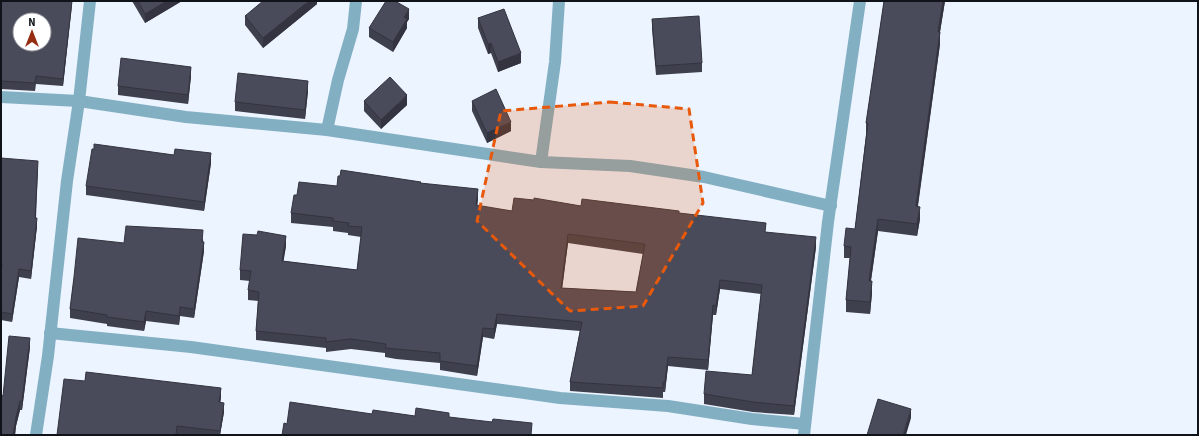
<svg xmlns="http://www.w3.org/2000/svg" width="1199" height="436" viewBox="0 0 1199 436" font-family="'Source Sans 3',sans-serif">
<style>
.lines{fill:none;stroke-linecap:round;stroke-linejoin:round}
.lane{stroke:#83afc3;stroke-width:12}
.street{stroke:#83afc3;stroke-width:12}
.wall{fill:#3f404d;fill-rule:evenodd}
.shaded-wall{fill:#33343f}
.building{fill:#494a5a;stroke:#33343f;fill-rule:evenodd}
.marked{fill:#e8590c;fill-opacity:0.2;stroke:#e8590c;stroke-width:3;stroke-dasharray:8 5;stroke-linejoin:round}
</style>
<rect width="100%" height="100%" fill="#ecf4ff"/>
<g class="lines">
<path class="lane" d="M327,130L338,80L353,29L356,1"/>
<g class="street">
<path d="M1,97L79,101L186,117L327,130L541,162L630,166L704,177L831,206"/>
<path d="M541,162L555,62L559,1"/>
<path d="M50,333L191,347L560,398L668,406L752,419L805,424"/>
<path d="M36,435L48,356L67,181L79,101L90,1"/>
<path d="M804,435L828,222L860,1"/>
</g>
</g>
<g class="wall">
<path d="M1,1H72L63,86L36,84L35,91L1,89Z"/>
<path d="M132,1H182L145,23Z"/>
<path d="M317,1V4L263,48L245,25V16Z"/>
<path d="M884,1H945L940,32V44L918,206L920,219L917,236L878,231L871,281L872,293L870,314L846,312V300L850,258H844V246L855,229L866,135V123Z"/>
<path d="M478,18L521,63L498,72L491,53L488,54L478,28Z"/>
<path d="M409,19L407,22V28L393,52L369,37V28Z"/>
<path d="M652,19L702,63V72L656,75L652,29Z"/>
<path d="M191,76L188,104L118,95V86Z"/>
<path d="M308,91L305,119L235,111V102Z"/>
<path d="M364,101L407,105L381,129L364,111Z"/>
<path d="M472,101L511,131L487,143L472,111Z"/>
<path d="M1,158L38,169L36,218L37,226L31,279L19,277L12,322L1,320Z"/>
<path d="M211,163L204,211L86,195V186Z"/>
<path d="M421,183L478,199L477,206L512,211L581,206L679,213L766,232L816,247L794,415L753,412L704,404V394L752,375L761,294L720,289L716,315H713L708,370L668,366L665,392H663V398L570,391V382L580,331L497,324L494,339L483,337L477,376L440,370V363L396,359L385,357V353L351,349L326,352V348L256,340V331L258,301L248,300V290L250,281L240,280V270L286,246L283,261L357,270L361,237L348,235V233L333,231V227L291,223V213L297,195L337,186ZM568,243L643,254L636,292L562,288Z"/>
<path d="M203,239L204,251L194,318L180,316L179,325L146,321L144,331L107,326V324L70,318V309L74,277L124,243Z"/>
<path d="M30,347L22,410H20L16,426L15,435H1L3,396Z"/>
<path d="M221,397L220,403L224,412L220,435H185L177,434V435H57Z"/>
</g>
<g class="shaded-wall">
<path d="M72,1V5L63,86V79Z"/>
<path d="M167,1H182L145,23V14Z"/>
<path d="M309,1H317V4L263,48V38Z"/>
<path d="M943,1H945L938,44V32Z"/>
<path d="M409,9V19L407,22V28L393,52V42L404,17Z"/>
<path d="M940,32V44L916,218V206Z"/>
<path d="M491,43V53L488,54V44Z"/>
<path d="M521,53V63L498,72V62Z"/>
<path d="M191,67V76L188,104V95Z"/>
<path d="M308,81V91L305,119V110Z"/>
<path d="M407,95V105L381,129V120Z"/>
<path d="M511,122V131L487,143V133Z"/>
<path d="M211,153V163L204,211V202Z"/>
<path d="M478,189V199L476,215V205Z"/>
<path d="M920,207V219L917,236V224Z"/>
<path d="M37,218V226L31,279V271Z"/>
<path d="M878,219V231L869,293V281Z"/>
<path d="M568,234V243L561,298V288Z"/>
<path d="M286,236V246L282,271V261Z"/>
<path d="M816,237V247L794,415V406Z"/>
<path d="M204,242V251L194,318V309Z"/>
<path d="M19,269V277L12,322V314Z"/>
<path d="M720,280V289L716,315V306Z"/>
<path d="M872,281V293L870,314V302Z"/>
<path d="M713,305V315L708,370V360Z"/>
<path d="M180,307V316L179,325V316Z"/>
<path d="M146,311V321L144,331V322Z"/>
<path d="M497,314V324L494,339V329Z"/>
<path d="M483,328V337L477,376V366Z"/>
<path d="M30,338V347L22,410V401Z"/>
<path d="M668,357V366L665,392V382Z"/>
<path d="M221,388V397L219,411V402Z"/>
<path d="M20,401V410L16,426L15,435H13L16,417Z"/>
<path d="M224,403V412L220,435V431Z"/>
<path d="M911,409V418L906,435H903Z"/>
</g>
<g class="building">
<path d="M1,1H72L63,79L36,76L35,83L1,81ZM20,20H44V44H20Z"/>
<path d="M138,1H167L145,14Z"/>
<path d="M263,1H309L263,38L245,16Z"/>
<path d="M386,1H395L409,9L404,17L407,19L393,42L369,28Z"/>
<path d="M884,1H943L938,32H940L916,206L920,207L917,224L878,219L869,281H872L870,302L846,300L851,247L844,246L846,228L855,229L868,123H866Z"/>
<path d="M504,9L521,53L498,62L491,43L488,44L478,18Z"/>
<path d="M699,16L702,63L656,66L652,19Z"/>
<path d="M121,58L191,67L188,95L118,86Z"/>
<path d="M238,73L308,81L305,110L235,102Z"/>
<path d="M390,77L407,95L381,120L364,101Z"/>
<path d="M496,89L511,122L487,133L472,101Z"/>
<path d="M94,144L174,155L175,149L211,153L204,202L86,186L92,149H94Z"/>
<path d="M1,158L38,161L35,218H37L31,271L19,269L12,314L1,312V270L2,264H1Z"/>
<path d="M341,170L421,182L420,183L478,189L476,205L512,211L514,198L534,200V198L581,206L582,199L679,211V213L766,223L765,232L816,237L794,406L753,402L704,394L706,371L752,375L762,285L720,280L716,306L713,305L708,360L668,357L665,382H663V388L570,382L582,322L497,314L494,329L483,328L477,366L440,361V353L385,348L386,344L351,339L326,342V338L256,331L259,292L248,290L251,271L240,270L243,234L257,235L258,231L286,236L282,261L357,270L362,227L348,226L349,223L333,221V218L291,213L294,195H297L299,182L337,186L338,176H340ZM568,234L645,244L636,292L561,288Z"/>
<path d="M126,226L203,230L202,242H204L194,309L180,307L179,316L146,311L144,322L107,317V315L70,309L74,277L78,238L124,243Z"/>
<path d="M9,336L30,338L22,401H20L16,417L13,435H1V395L3,396Z"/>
<path d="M86,372L221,388L219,402L224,403L220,431L177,426L176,435H57L64,379L85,381Z"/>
<path d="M878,399L911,409L903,435H867Z"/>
<path d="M290,402L372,414L373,410L415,416L416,408L449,413V417L492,422L493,419L532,423L531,435H282L284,423L287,424Z"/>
</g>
<path class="marked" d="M610,102L689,109L703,203L643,306L570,311L477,221L501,111Z"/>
<rect width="1199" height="436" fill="none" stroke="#10141a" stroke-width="4"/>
<g transform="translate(32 32)"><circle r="19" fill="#ffffff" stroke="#9fa1a3"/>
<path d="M0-3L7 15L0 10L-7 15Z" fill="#952d11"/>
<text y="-6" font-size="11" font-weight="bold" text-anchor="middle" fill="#10141a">N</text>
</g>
</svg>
